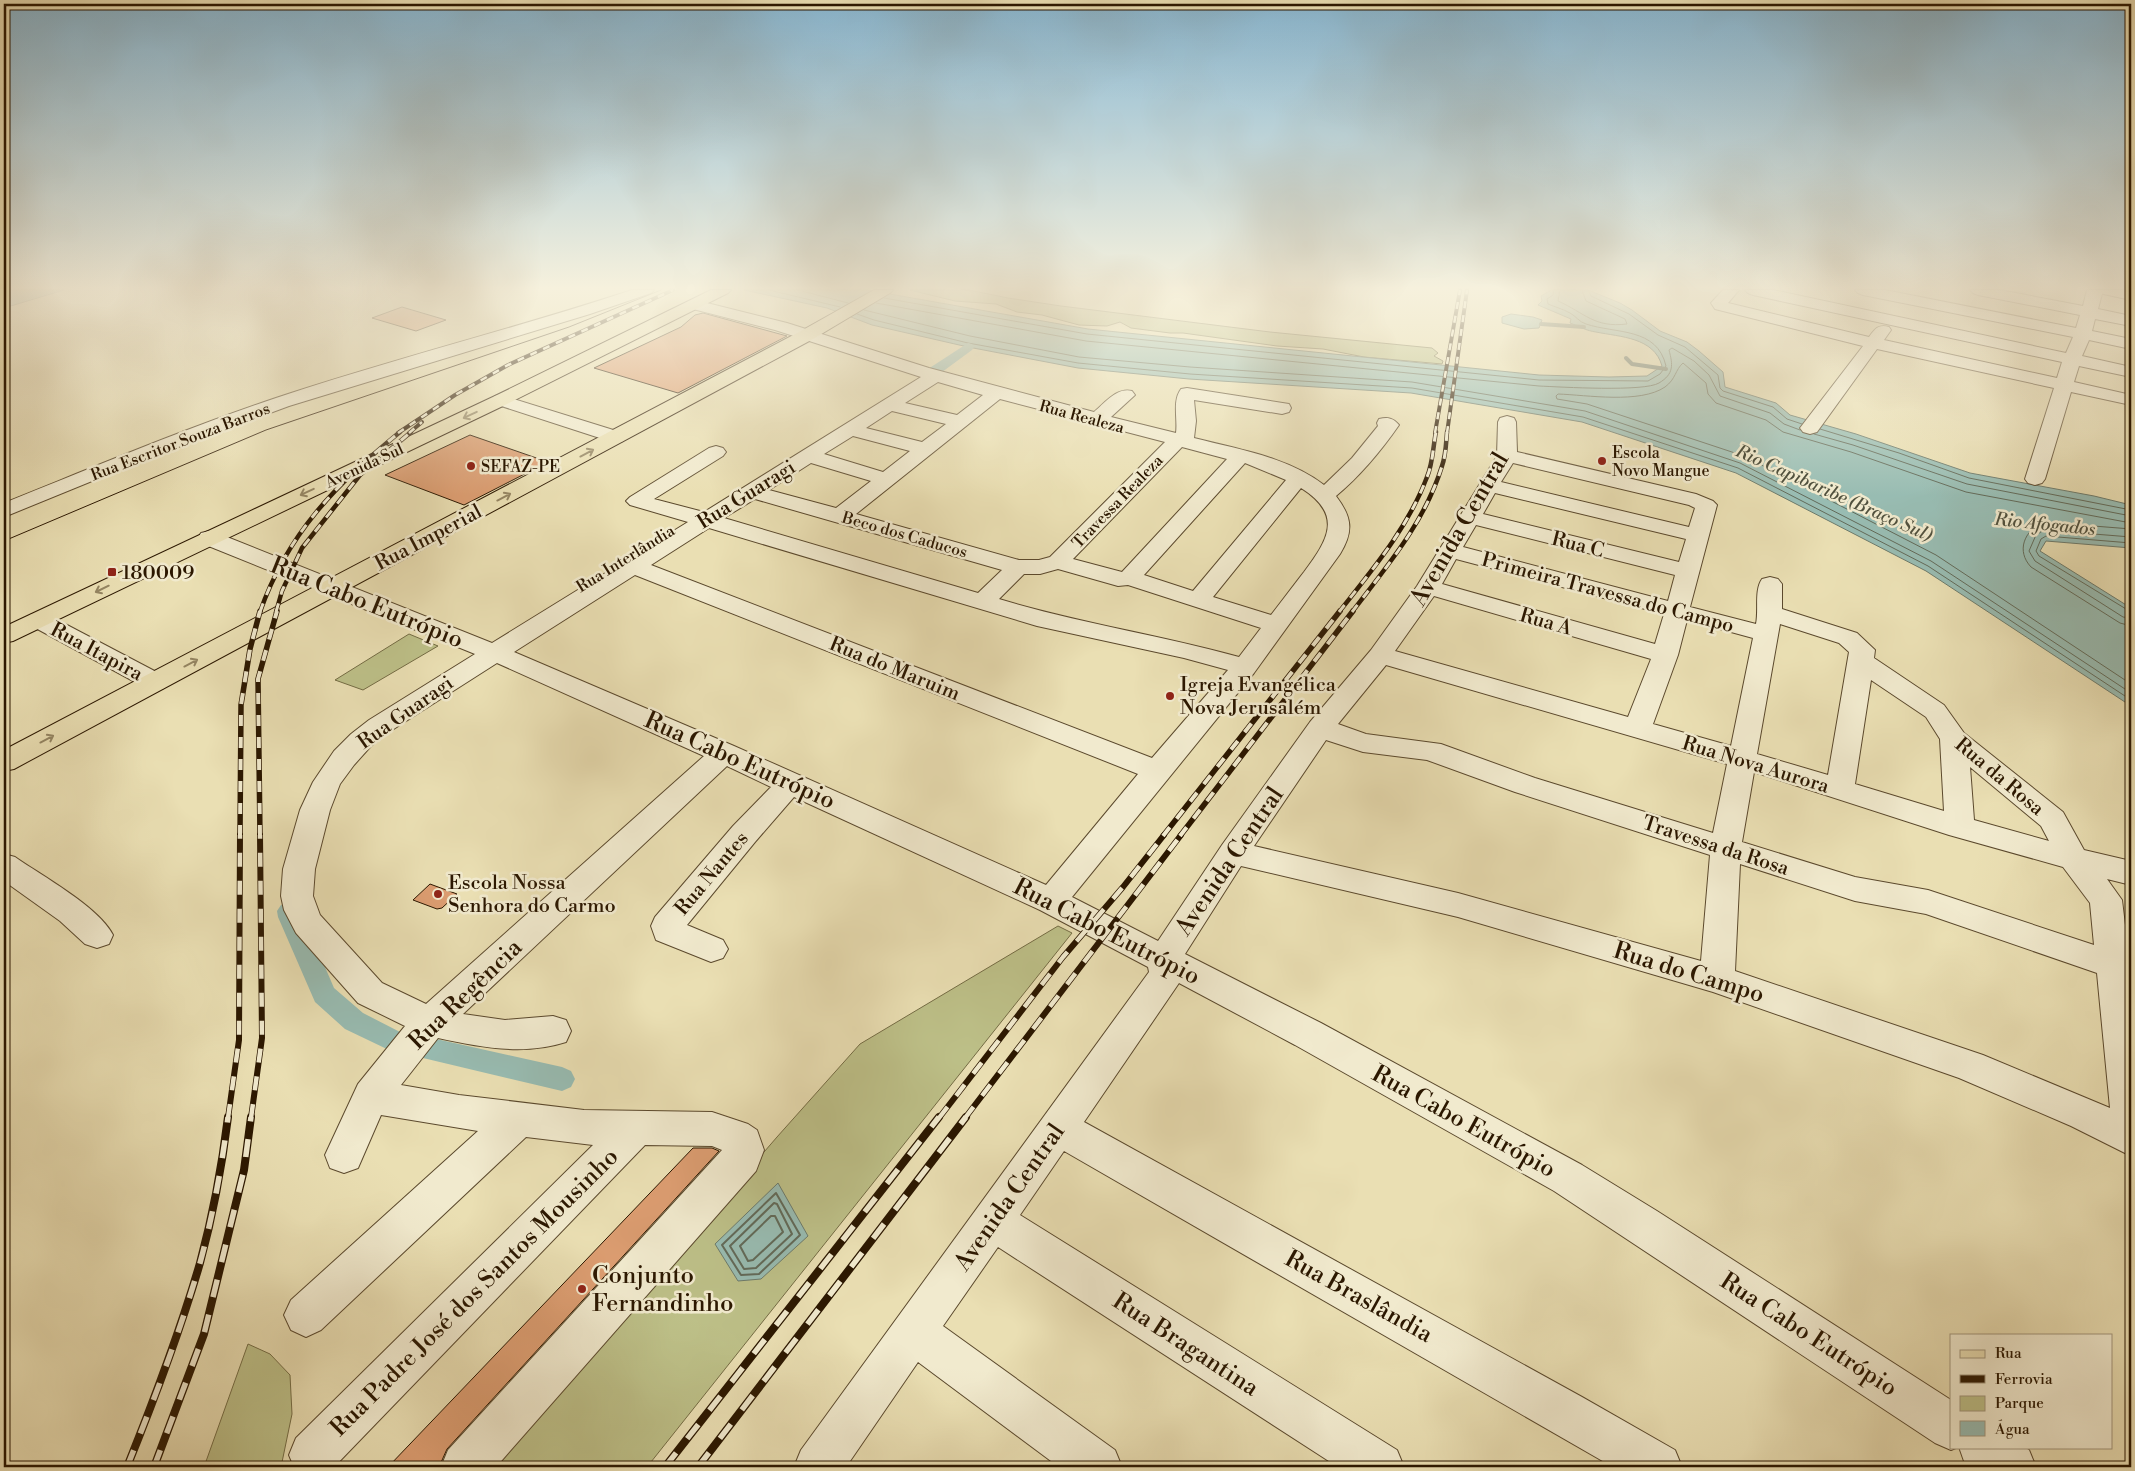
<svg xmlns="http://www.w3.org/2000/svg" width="2135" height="1471" viewBox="0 0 2135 1471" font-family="'Libre Bodoni',serif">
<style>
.green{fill:#bdc088;stroke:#746c44}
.water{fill:#98bcb2;stroke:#6c7a6b}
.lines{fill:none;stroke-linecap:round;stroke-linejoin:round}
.shore-far1{stroke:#626a59;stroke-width:1}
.shore{stroke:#626a59;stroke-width:2}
.stream{stroke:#6c7a6b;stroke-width:4}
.canal{fill:#98bcb2;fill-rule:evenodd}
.building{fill:#dc9d71;stroke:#2b1700}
.minor-casing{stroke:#5b492d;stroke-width:2}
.major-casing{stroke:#2b1700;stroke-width:2}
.highway-casing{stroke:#2b1700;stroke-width:2}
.minor{fill:#f1eace;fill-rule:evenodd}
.major{fill:#eadfb3;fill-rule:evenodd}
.highway{fill:#eadfb3;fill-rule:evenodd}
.tram{stroke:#2b1700;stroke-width:1}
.rail-far4-casing{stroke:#2b1700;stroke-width:4}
.rail-far3-casing{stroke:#2b1700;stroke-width:4.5}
.rail-far2-casing{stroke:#2b1700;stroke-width:5.5}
.rail-far1-casing{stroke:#2b1700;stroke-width:6}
.rail-casing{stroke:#2b1700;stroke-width:8}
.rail-far4{stroke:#f1eace;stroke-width:2.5;stroke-dasharray:7;stroke-linecap:butt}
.rail-far3{stroke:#f1eace;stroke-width:3;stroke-dasharray:9;stroke-linecap:butt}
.rail-far2{stroke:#f1eace;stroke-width:4;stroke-dasharray:11;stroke-linecap:butt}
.rail-far1{stroke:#f1eace;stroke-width:4.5;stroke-dasharray:14;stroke-linecap:butt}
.rail{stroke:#f1eace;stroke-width:5.5;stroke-dasharray:18;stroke-linecap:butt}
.oneway{stroke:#948562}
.poi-dot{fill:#8f2418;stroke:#f1eace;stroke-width:2}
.labels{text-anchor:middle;stroke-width:5;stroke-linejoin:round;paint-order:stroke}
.far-street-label{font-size:16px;fill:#2b1700;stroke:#f1eace}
.far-poi-label{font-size:16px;fill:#2b1700;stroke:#f1eace;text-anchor:start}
.far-water-label{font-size:18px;font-style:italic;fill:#51513e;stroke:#f1eace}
.street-label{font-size:20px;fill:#2b1700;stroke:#f1eace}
.poi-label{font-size:20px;fill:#2b1700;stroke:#f1eace;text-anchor:start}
.near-street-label{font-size:24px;fill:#2b1700;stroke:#f1eace}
.near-poi-label{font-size:24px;fill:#2b1700;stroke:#f1eace;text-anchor:start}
</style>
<rect width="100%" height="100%" fill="#eadfb3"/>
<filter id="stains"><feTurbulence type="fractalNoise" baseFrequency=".004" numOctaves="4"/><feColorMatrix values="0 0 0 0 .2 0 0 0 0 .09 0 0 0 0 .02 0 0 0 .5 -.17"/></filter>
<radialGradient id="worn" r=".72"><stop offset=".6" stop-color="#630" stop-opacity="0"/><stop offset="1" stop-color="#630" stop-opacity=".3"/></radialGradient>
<g class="green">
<path d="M910,290H969L1008,298L1061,306L1270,332L1432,348L1438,353L1434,356L1443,361L1442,364L1364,357L1323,349L1277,346L1183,333H1170L1131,328L1120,322L1107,326L1079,325L1042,315L1017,312L996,304L955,301Z"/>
<path d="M409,634L438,646L363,690L335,680Z"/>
<path d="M1058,926L1072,933L647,1467H492L777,1137L860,1044Z"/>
<path d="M248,1344L270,1354L290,1375L292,1414L281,1467H204Z"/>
</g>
<g class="water">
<path d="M4,290H64L4,308Z"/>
<path d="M744,290H867L1088,329L1539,375L1609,377L1647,376L1662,366C1654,337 1620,337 1596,332C1587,331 1578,326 1570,323L1571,319L1538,305L1542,301L1541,296L1551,290H1588L1620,303L1632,310L1660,331L1687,342L1699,351L1723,372L1725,387L1776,403L1790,415L1856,434L1970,473L2094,496L2131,505V548L2046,541L2040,551L2131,608V706L1926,571L1736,473L1582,422L1411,393L1189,379L1078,368L968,347L872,325L827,308Z"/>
<path d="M1511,314L1533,317L1542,320L1539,328L1524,329L1502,323V317Z"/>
<path d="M778,1183L808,1236L761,1279L738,1281L715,1244Z"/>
</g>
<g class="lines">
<g class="shore-far1">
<path d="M769,290L840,307"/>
<path d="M798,290L848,303"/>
<path d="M1560,290L1558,301C1585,313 1594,328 1627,324L1625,319L1586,301L1582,290"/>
<path d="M1588,290L1591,296L1629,314L1658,335L1685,347L1718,375L1720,388L1723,391L1773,407L1787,419L1802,424"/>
<path d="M884,298L1087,334L1539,380L1648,381L1660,374L1666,366C1657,327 1616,334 1586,324C1579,322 1576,316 1570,313C1563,309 1555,307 1548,304L1547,299L1553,295L1554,290"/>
<path d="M876,303L1086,341L1539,386C1561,387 1644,392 1659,383C1674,374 1673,365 1669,350L1672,348L1694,361L1709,375L1720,396L1770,413L1784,424L1800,430"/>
<path d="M864,310L970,336L1079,357L1190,367L1412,382L1585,411L1740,463L1931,561L2131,693"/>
<path d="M857,314L874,320L968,343L1078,363L1190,374L1412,388L1583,417L1738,468L1928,566L2131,700"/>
<path d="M1820,429L1899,453L1969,478L2131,510"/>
<path d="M1814,434L1853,445L1967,484L2131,516"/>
<path d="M2131,523L1966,492L1851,452L1783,432L1766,420L1716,403L1708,394L1706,383L1683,363C1675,370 1676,379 1665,387C1640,404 1587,395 1558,394L1556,396L1557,399L1587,404L1744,456L1936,555L2131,684"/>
<path d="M2131,529L2043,522C2024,531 2016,551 2031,567L2120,623L2131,626"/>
<path d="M2131,537L2044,530L2036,535L2029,551L2035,561L2123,617L2131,618"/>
<path d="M2131,543L2046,536L2041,539L2036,551L2039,556L2131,612"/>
</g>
<g class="shore">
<path d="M776,1193L800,1235L759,1274L741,1275L722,1245Z"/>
<path d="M774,1203L777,1204L792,1234L756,1268L744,1269L730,1246Z"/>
<path d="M771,1216H775L783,1232L753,1260L748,1261L740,1246Z"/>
</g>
<g class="stream">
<path d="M1541,324L1584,327"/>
<path d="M1626,358L1632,364L1666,369"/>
</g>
<g class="canal">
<path d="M968,343L972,344L974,347L972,350L938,375H928L927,372L928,369Z"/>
<path d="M289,902L297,905L301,911L334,988L363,1013L400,1032L404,1040L400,1048L391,1051L345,1029L315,1002L278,917L277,911L281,905Z"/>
<path d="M423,1036L562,1067L571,1071L575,1079L571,1087L562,1091L423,1058L414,1055L410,1047L414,1039Z"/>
</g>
</g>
<g class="building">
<path d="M402,307L446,320L416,331L372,318Z"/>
<path d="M703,313L787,336L678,393L594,368L681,327L695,315Z"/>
<path d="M470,435L548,462L464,505L385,475Z"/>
<path d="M430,884L457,894L442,908L437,909L413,900Z"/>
<path d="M693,1148H712L719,1151L447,1449L439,1467H388Z"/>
</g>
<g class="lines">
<g class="minor-casing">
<g id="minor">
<path d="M632,290H654L651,293L590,314L289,406L146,459L4,517V503C94,467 184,429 276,398C393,359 514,329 632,290Z"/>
<path d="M1723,290H1739L1728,303L1869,337C1875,329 1878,324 1889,327L1891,330L1884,340L2057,378L2062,362L1753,295L1748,293L1745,290H1773L2066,353L2073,337L1863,295L1858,293L1855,290H1885L2076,328L2080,315L1978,295L1973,293L1970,290H2000L2083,306L2087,290H2103L2098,309L2131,316V326L2095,319L2092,331L2131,339V349L2089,340L2082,356L2131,367V377L2079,366L2074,382L2131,395V405L2071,392L2045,479L2042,483L2035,485L2028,483L2025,479L2054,388L1877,349L1817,432L1810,434L1803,432L1800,428L1863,346L1715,309L1711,303Z"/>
<path d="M695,300L787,323L929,368L1094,412C1105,403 1117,387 1132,391L1135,395L1111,417L1176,433C1178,419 1172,401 1181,389L1187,388L1289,404L1291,408L1289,412L1282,414L1194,400L1196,421L1194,438C1237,449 1288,457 1324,485L1352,458L1378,426L1377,423L1379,419C1388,417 1393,418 1399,425C1381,451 1360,476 1336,496C1352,517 1354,531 1340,554L1254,673L1072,897L1158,941L1222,845L1310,722L1371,650L1417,586L1497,456L1498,422L1500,418L1507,416L1514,418L1516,422L1517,452L1696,494L1713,501L1717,505L1690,607L1756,624C1759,610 1754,590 1762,579L1770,577L1778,579L1782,584V609L1857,633L1875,650L1874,658L1944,705L1964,733L2063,812L2084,850L2131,861V885L2107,879L2122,900L2131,975V1156L2071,1126L1959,1078L1713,992L1458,917L1241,866L1185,954L1321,1023L1582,1165L1657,1211L1951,1400V1447H1958L1951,1450L1935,1443L1554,1191L1295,1045L1179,983L1084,1122L1582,1397L1675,1450L1682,1467H1613L1064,1151L1020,1215L1397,1450L1404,1467H1338L998,1247L943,1326L1115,1450L1122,1467H1059L918,1362L846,1467H794L801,1450L1149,972L1148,967L1040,910L794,797L755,842L687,925L723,940L728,949L723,958L711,962L656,940L651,926L655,917L733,826L771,787L727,766L463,1014L505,1020L553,1016L566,1020L571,1031L566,1042C523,1056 480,1047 438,1038L401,1085L459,1095L584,1110L712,1112L748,1124L757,1130L764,1150L756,1171L496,1467H441L448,1450L722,1150L712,1146L645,1145L334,1467H294L289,1455L296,1438L593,1145L526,1137L321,1330L306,1337L291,1330L284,1315L291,1300L478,1131L381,1115L358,1168L344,1173L330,1168L325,1155L358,1084L405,1026L358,1003L296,933L284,910L281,896L283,869L300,810L313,782L334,751L351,734L369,720L475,654L201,543L198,538L201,533L209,531L217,533L492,643L688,522L630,505L626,501L630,497L709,448L716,446L723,448L726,452L723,456L654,499L700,511L701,514L921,377L775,330L689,308L687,305L689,302ZM938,382L983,395L957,415L905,403ZM1000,399L1165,442L1050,557L1039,560H1019L856,514ZM892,411L946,424L922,442L866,428ZM853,436L910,451L883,472L824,454ZM1182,447L1227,459L1122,572L1073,559ZM811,463L871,481L836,508L769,490ZM1245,463L1286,480L1193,591L1144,575ZM1513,463L1689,505L1695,508L1689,527L1501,482ZM1301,488C1344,515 1328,540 1304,572C1293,586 1282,601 1271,615L1213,597ZM1495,493L1686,539L1679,562L1483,514ZM755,499L1002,570L978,593L724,518ZM1476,525L1675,575L1668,601L1463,547ZM709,528L1037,626L1184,658L1228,670L1152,758L651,565ZM1456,559L1664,614L1655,644L1442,584ZM1058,569L1118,586L1128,585L1261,628L1239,657C1160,635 1078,623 999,599L1024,574H1040ZM635,575L1138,774L1046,885L734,746L514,652ZM1434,596L1651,659L1628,717L1395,651ZM1687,620L1753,638L1731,746L1653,724L1678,655ZM1780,624L1839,643L1849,652L1828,775L1757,754ZM497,663L704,756L426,1004L382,983L320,915L313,896L315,869L330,810L340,784L354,765L371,746L389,732ZM1386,665L1727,764L1713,833L1535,778L1441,744L1366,734L1338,724ZM1871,680L1926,717L1940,739L1944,811L1855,784ZM1326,740L1363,752L1427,760L1515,792L1710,855L1701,961L1458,893L1254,846ZM1970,767L2041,826L2049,841L1974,820ZM1754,772L1949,835L2063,867L2090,903L2094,945L1928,890L1855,877L1742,842ZM1740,864L1855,901L1926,914L2097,973L2110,1108L1983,1055L1735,971Z"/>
<path d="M501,395L623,433L626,437L623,441L616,443L609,441L495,404L492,400L495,396Z"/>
<path d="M39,613L48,615L164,676L168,682L164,688L155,690L146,688L30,625L27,620L30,615Z"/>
<path d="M4,854L15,857C42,876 99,907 113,935L109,944L97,948L85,944L60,921L4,881Z"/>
<path d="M1959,1447H2024L2029,1450L2036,1467H1971L1965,1464Z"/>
</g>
</g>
<g class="major-casing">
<path id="major" d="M2096,290H2131V300L2099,293Z"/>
</g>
<g class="highway-casing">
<g id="highway">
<path d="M711,290H731L728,293L507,404L13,641L4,643V627L495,396Z"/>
<path d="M874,290H893L890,293L813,339L14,769L4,771V750L801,331Z"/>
</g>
</g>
<use href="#minor" class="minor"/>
<use href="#major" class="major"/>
<use href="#highway" class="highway"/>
<path class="tram" d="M4,541L266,430L569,327L661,290"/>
<g class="rail-far4-casing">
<g id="rail-far4">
<path d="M398,433L455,395L508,365L673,290"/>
<path d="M409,433L422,422"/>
<path d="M1435,433L1460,290"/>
<path d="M1447,433L1467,290"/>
</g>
</g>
<g class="rail-far3-casing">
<g id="rail-far3">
<path d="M260,612C287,534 337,483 400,432"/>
<path d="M276,612L282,591L302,548L360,475L411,432"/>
<path d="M1339,612C1372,570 1408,528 1427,477C1433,463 1433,446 1436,432"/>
<path d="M1352,612C1387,566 1425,522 1442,466C1446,455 1446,443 1447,432"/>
</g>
</g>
<g class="rail-far2-casing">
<g id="rail-far2">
<path d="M240,836L241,705L250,649L260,611"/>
<path d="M260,836L258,679L277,611"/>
<path d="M1163,836L1340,611"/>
<path d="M1180,836L1353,611"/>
</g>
</g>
<g class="rail-far1-casing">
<g id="rail-far1">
<path d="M228,1118L239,1040L240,835"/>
<path d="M251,1118L262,1038L260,835"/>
<path d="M939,1118L1063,957L1123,887L1164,835"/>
<path d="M965,1118L1181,835"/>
</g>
</g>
<g class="rail-casing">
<g id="rail">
<path d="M127,1467C154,1400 180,1332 200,1263C213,1215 222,1166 228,1117"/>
<path d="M154,1467L204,1334L244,1170L251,1117"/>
<path d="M665,1467L939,1117"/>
<path d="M698,1467L966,1117"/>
</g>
</g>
<use href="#rail-far4" class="rail-far4"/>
<use href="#rail-far3" class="rail-far3"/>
<use href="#rail-far2" class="rail-far2"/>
<use href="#rail-far1" class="rail-far1"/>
<use href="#rail" class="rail"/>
</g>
<defs><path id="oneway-shaft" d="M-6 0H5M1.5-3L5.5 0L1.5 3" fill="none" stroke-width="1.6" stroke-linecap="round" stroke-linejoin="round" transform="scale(1.25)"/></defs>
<g class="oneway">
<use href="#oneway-shaft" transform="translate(470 415) rotate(155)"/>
<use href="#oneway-shaft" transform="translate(587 453) rotate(-28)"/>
<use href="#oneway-shaft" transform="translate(307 492) rotate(155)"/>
<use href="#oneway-shaft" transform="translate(504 497) rotate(-28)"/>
<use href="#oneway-shaft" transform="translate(102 589) rotate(154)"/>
<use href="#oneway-shaft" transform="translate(191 663) rotate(-28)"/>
<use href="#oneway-shaft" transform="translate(47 739) rotate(-28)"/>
</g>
<linearGradient id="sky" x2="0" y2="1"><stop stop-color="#88b7d2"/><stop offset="0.58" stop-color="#f6f1dd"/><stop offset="1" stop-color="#f6f1dd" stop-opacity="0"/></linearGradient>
<rect width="2135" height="496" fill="url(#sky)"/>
<g class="poi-dot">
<circle cx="1602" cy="461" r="5"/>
<circle cx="471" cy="466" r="5"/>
<rect x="107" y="567" width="10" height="10" rx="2.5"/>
<circle cx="1170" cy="696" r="5"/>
<circle cx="438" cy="894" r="5"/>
<circle cx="582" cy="1289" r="5"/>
</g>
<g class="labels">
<g class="far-street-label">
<text transform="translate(1082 416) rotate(15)" y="6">Rua Realeza</text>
<text transform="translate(180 441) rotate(-21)" y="6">Rua Escritor Souza Barros</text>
<text transform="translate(364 465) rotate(-25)" y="6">Avenida Sul</text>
<text transform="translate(1117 501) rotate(-46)" y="6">Travessa Realeza</text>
<text transform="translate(905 534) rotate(16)" y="6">Beco dos Caducos</text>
<text transform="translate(625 558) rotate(-32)" y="6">Rua Interlândia</text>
</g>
<g class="far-poi-label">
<text x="1612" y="458">Escola<tspan x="1612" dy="18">Novo Mangue</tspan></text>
<text x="481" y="472">SEFAZ-PE</text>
</g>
<g class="far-water-label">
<text transform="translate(1834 493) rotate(24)" y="6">Rio Capibaribe (Braço Sul)</text>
<text transform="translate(2045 524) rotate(6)" y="6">Rio Afogados</text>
</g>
<g class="street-label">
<text transform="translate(746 494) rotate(-32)" y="7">Rua Guaragi</text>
<text transform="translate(428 537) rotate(-28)" y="7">Rua Imperial</text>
<text transform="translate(1578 544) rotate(14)" y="7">Rua C</text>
<text transform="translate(1608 592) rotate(15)" y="7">Primeira Travessa do Campo</text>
<text transform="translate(1546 621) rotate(16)" y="7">Rua A</text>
<text transform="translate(97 651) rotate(28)" y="7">Rua Itapira</text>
<text transform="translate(895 668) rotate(22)" y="7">Rua do Maruim</text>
<text transform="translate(405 712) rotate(-35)" y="7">Rua Guaragi</text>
<text transform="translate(1756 764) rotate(17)" y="7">Rua Nova Aurora</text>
<text transform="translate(2000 776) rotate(40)" y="7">Rua da Rosa</text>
<text transform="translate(1716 845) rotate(18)" y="7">Travessa da Rosa</text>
<text transform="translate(711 873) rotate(-50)" y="7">Rua Nantes</text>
</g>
<g class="poi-label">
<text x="122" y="579">180009</text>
<text x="1180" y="691">Igreja Evangélica<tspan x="1180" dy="23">Nova Jerusalém</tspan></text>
<text x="448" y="889">Escola Nossa<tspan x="448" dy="23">Senhora do Carmo</tspan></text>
</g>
<g class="near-street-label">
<text transform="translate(1459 529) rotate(-60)" y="8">Avenida Central</text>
<text transform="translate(367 602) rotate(22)" y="8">Rua Cabo Eutrópio</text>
<text transform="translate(740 760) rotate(24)" y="8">Rua Cabo Eutrópio</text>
<text transform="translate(1229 861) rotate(-56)" y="8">Avenida Central</text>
<text transform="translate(1107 931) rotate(27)" y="8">Rua Cabo Eutrópio</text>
<text transform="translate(1689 972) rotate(17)" y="8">Rua do Campo</text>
<text transform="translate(465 994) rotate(-44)" y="8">Rua Regência</text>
<text transform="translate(1464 1121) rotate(29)" y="8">Rua Cabo Eutrópio</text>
<text transform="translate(1009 1197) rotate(-55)" y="8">Avenida Central</text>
<text transform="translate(474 1292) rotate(-45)" y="8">Rua Padre José dos Santos Mousinho</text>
<text transform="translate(1359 1296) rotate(29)" y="8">Rua Braslândia</text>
<text transform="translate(1809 1334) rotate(33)" y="8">Rua Cabo Eutrópio</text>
<text transform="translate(1186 1344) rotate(33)" y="8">Rua Bragantina</text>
</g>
<g class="near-poi-label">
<text x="592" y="1283">Conjunto<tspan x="592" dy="28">Fernandinho</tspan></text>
</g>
</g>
<rect width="2135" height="1471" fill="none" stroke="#eadfb3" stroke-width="20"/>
<rect x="5" y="5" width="2125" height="1461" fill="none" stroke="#2b1700" stroke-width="2.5"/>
<rect x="10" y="10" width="2115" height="1451" fill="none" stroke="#2b1700"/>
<rect x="1950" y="1334" width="162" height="115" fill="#f1eace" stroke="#a2967c"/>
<rect x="1960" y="1350" width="25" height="8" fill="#eadfb3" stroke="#a2967c"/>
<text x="1995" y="1358" font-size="15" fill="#2b1700">Rua</text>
<rect x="1960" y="1375" width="25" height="8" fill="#2b1700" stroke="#a2967c"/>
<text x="1995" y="1384" font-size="15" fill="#2b1700">Ferrovia</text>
<rect x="1960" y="1396" width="25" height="15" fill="#bdc088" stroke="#a2967c"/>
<text x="1995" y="1408" font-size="15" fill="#2b1700">Parque</text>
<rect x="1960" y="1421" width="25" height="15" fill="#98bcb2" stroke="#a2967c"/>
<text x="1995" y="1434" font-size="15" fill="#2b1700">Água</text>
<rect width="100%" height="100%" filter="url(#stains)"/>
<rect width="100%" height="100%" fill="url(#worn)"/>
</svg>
